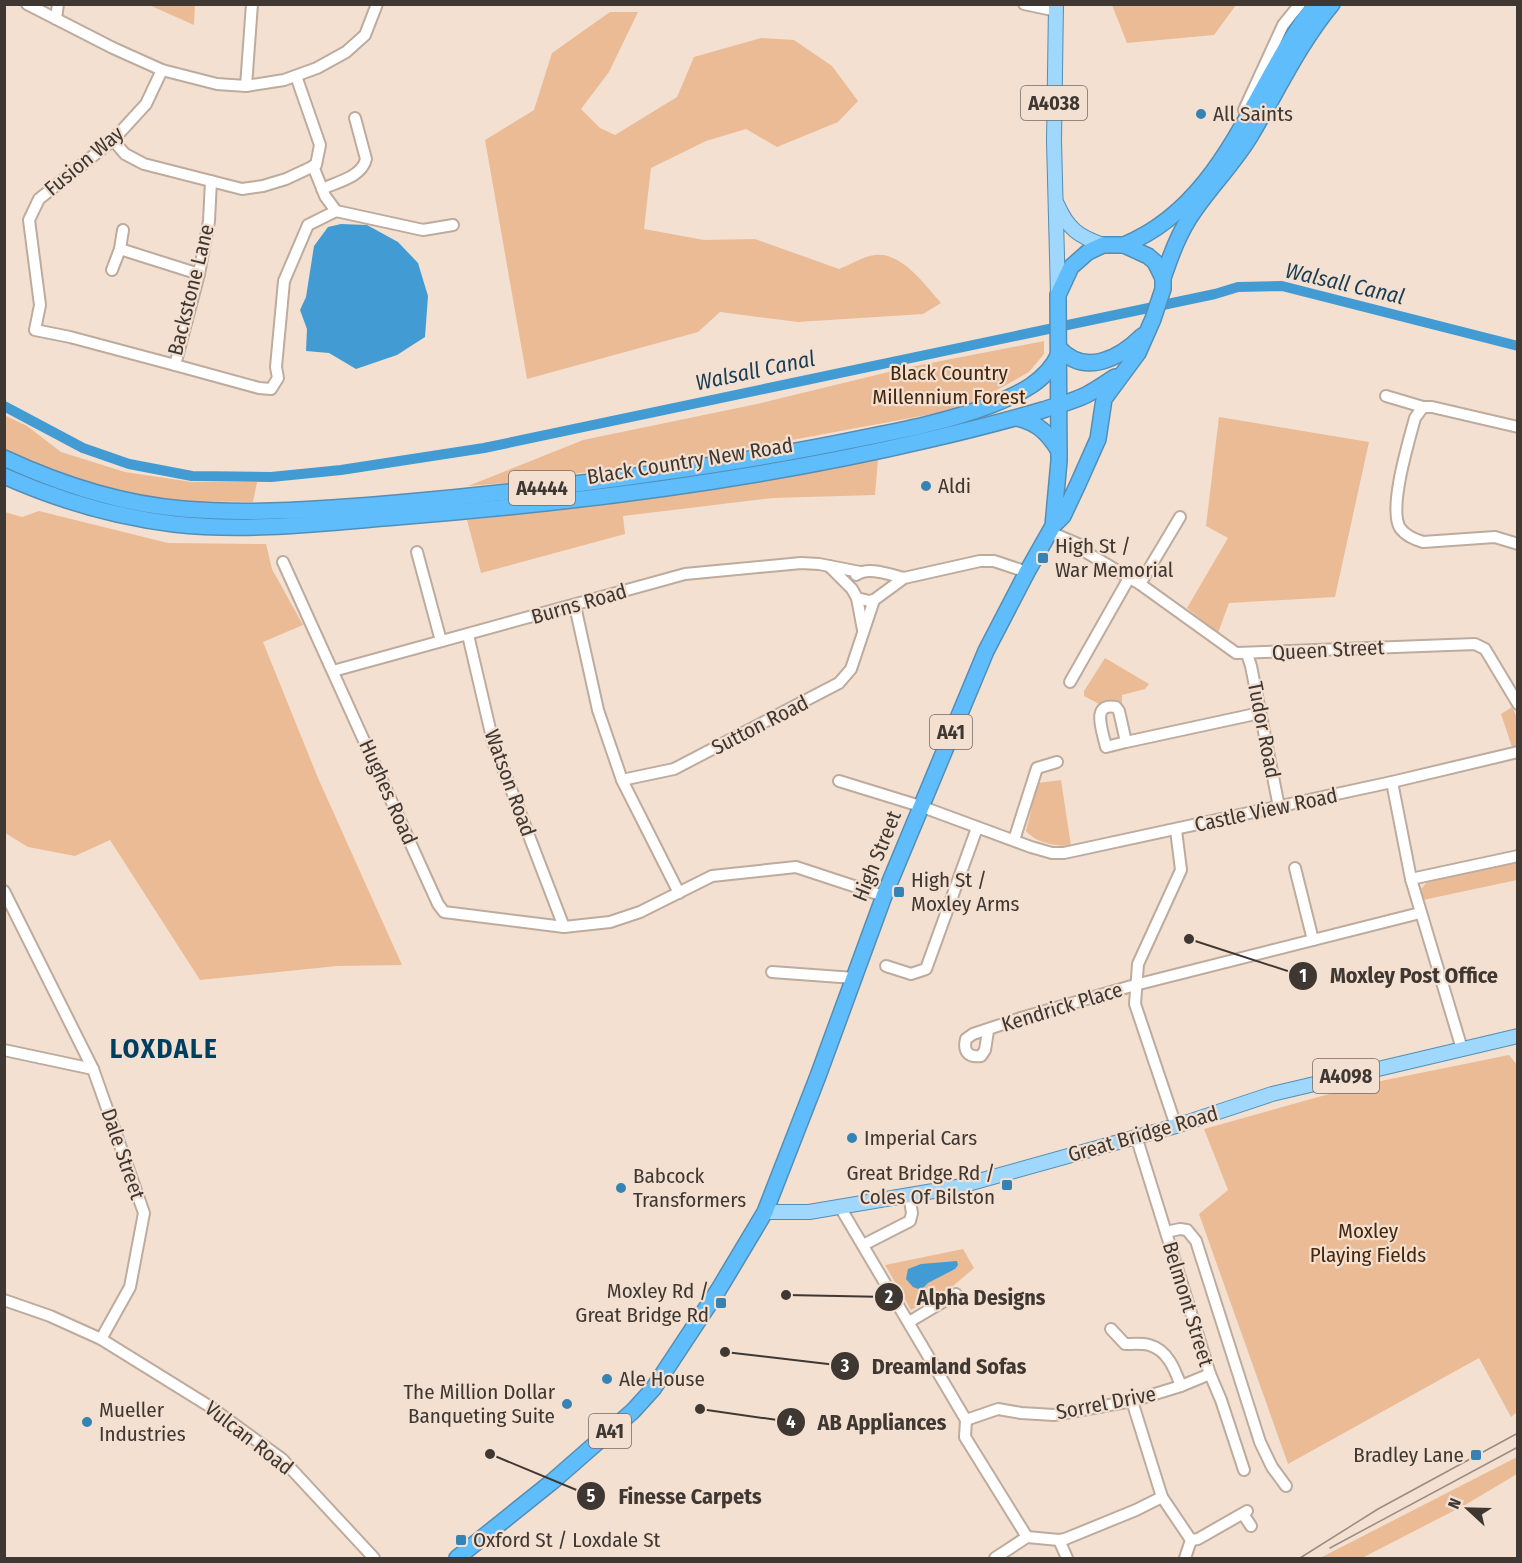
<svg xmlns="http://www.w3.org/2000/svg" width="1522" height="1563" viewBox="0 0 1522 1563" font-family="'Fira Sans Condensed',sans-serif">
<style>
.green{fill:#ebbb96}
.water{fill:#439bd3}
.lines{fill:none;stroke-linecap:round;stroke-linejoin:round}
.canal{stroke:#439bd3;stroke-width:10}
.minor-casing{stroke:#bdab9d;stroke-width:14}
.major-casing{stroke:#548eb5;stroke-width:16}
.highway-casing{stroke:#548eb5;stroke-width:18}
.minor{stroke:#fff;stroke-width:10}
.major{stroke:#9fd7fd;stroke-width:14}
.highway{stroke:#5fbdfc;stroke-width:15}
.tram{stroke:#9a8c82;stroke-width:1.5}
.poi-dot{fill:#3483b4;stroke:#f3e0d1;stroke-width:2}
.labels{text-anchor:middle;stroke-width:4.5;stroke-linejoin:round;paint-order:stroke}
.shield{fill:#f3e0d1;stroke:#756a62;stroke-width:1.5}
.shield-label{font-size:20px;font-weight:bold;fill:#3f3732}
.poi-label{font-size:21px;fill:#3f3732;stroke:#f3e0d1;text-anchor:start}
.street-label{font-size:21px;fill:#3f3732;stroke:#f3e0d1}
.park-label{font-size:21px;fill:#44270c;stroke:#f3e0d1}
.water-label{font-size:22px;font-style:italic;fill:#183d55;stroke:#f3e0d1}
.district-label{font-size:27px;font-weight:bold;letter-spacing:1.5px;fill:#003e5f;stroke:#f3e0d1}
.leader{fill:none;stroke:#3f3732;stroke-width:2}
.callout-dot{fill:#3f3732;stroke:#f3e0d1;stroke-width:2}
.mark-label{font-size:18px;text-anchor:middle;font-weight:bold;fill:#fff}
.callout-label{font-size:22px;text-anchor:middle;font-weight:bold;fill:#3f3732;stroke:#f3e0d1;stroke-width:4.5;stroke-linejoin:round;paint-order:stroke}
</style>
<rect width="100%" height="100%" fill="#f3e0d1"/>
<g class="green">
<path d="M149,5H195L194,25Z"/>
<path d="M1112,5H1236L1214,35L1127,43Z"/>
<path d="M610,12H638L609,72L581,109L600,128L615,135L677,97L694,57L761,38L794,40L832,66L858,101L838,122L777,147L746,129L706,141L651,168L644,229L704,240L755,239L839,269C850,265 864,256 875,255C902,252 925,285 941,303L923,314L798,322L720,312L698,332L527,379L485,140L534,110L552,53Z"/>
<path d="M1044,341V354L1029,372L965,408L737,450L519,482L468,486L583,440L757,404L905,368Z"/>
<path d="M4,415L27,426L61,452L125,472L192,482H257L253,502L173,501L131,493L86,483L52,472L5,451Z"/>
<path d="M1219,417L1369,442L1335,597L1229,603L1218,633L1187,608L1228,538L1206,526Z"/>
<path d="M878,459L875,495L773,498L623,516L625,534L481,573L467,520L619,502Z"/>
<path d="M39,511L168,543L266,544L272,569L303,625L263,642L318,778L402,965L337,966L200,980L110,840L75,856L28,847L5,833V512L22,517Z"/>
<path d="M1105,658L1149,684L1145,689L1122,695V702L1099,704L1084,696V691Z"/>
<path d="M1512,707L1517,717V745L1512,747L1501,714Z"/>
<path d="M1061,780L1071,846C1055,846 1036,843 1026,831L1038,783Z"/>
<path d="M1517,862V880L1423,900L1421,889L1428,881Z"/>
<path d="M1509,1055L1518,1066L1517,1412L1511,1417L1479,1358L1288,1464L1199,1214L1228,1190L1204,1129L1361,1085Z"/>
<path d="M963,1249L974,1268L953,1286L911,1310L885,1265Z"/>
<path d="M1517,1457V1474L1465,1505L1362,1558H1320Z"/>
</g>
<g class="water">
<path d="M341,224L367,225L398,242L418,263L428,296L425,337L397,355L356,369L329,353L306,351L307,329L300,310L306,297L314,246L328,227Z"/>
<path d="M957,1261L958,1265L955,1269L928,1283L921,1290L913,1287L906,1279L908,1269L921,1264Z"/>
</g>
<g class="lines">
<path class="canal" d="M4,406L83,448L129,464L192,476L271,477L341,470L484,448L1215,294L1238,287L1282,286L1518,346"/>
<g class="minor-casing">
<g id="minor">
<path d="M27,4L113,48L162,70L217,84L246,86L284,80L317,68L346,52L365,35L377,4"/>
<path d="M1024,4L1057,11"/>
<path d="M56,19L58,4"/>
<path d="M162,70L146,104L113,140L39,199L29,220L40,305L35,330L70,337L175,365L199,274L209,221L211,181"/>
<path d="M246,86L252,4"/>
<path d="M1244,110L1283,25L1300,4"/>
<path d="M113,140L125,154L144,164L242,189L263,186L286,179L316,165L320,145L296,76"/>
<path d="M313,166L325,196L336,211L423,230L453,225"/>
<path d="M322,189C337,182 362,177 366,159L355,118"/>
<path d="M120,249L199,274"/>
<path d="M112,270L120,249L123,230"/>
<path d="M175,365L259,388L271,389L278,378L276,367L284,281L308,225L336,211"/>
<path d="M1386,396L1423,407"/>
<path d="M1518,427L1432,407H1423L1415,418C1409,441 1388,508 1400,528C1406,536 1414,539 1423,542L1495,537L1518,544"/>
<path d="M1050,532L1078,544L1084,551L1140,584L1236,653L1475,644L1485,649L1518,704"/>
<path d="M417,552L441,641"/>
<path d="M283,562L438,904L444,912L564,927L610,922L640,912L712,876L796,867L884,896"/>
<path d="M829,566L852,589L857,598L869,601L874,600L904,578L980,561H994L1027,572"/>
<path d="M856,575C869,566 890,575 904,578"/>
<path d="M1140,584L1180,517"/>
<path d="M857,598L863,630"/>
<path d="M575,606L598,710L622,780L679,893"/>
<path d="M468,635L493,742L564,927"/>
<path d="M1247,654L1251,666L1279,807"/>
<path d="M333,671L685,574L801,563L819,564L860,572"/>
<path d="M1070,682L1129,578"/>
<path d="M1126,742L1119,711L1116,707C1090,702 1103,732 1106,747L1126,742L1260,713"/>
<path d="M622,780L674,769L839,683L851,669L874,600"/>
<path d="M839,781L920,806L1031,847L1052,853H1064L1392,782L1518,752"/>
<path d="M1392,782L1411,879L1462,1049"/>
<path d="M1176,830L1181,870L1138,964L1135,1004L1176,1126"/>
<path d="M1014,840L1037,768L1057,762"/>
<path d="M1295,868L1313,940"/>
<path d="M1411,879L1518,856"/>
<path d="M4,891L93,1069L144,1213L130,1287L101,1339"/>
<path d="M886,966L911,974L926,969L977,828"/>
<path d="M772,972L854,978"/>
<path d="M988,1031L985,1050L981,1056C968,1058 963,1051 966,1039L973,1034L1021,1018L1135,985L1420,913"/>
<path d="M4,1050L93,1069"/>
<path d="M1136,1136L1210,1374L1221,1400L1244,1470"/>
<path d="M840,1207L966,1420L965,1437L1027,1537"/>
<path d="M1166,1232L1180,1229L1187,1230L1196,1241L1260,1442L1272,1467L1286,1486"/>
<path d="M863,1245L910,1221L912,1213L909,1195"/>
<path d="M4,1300L50,1316L101,1339L209,1406L282,1459L374,1558"/>
<path d="M909,1322L956,1294"/>
<path d="M1111,1329L1125,1344C1132,1344 1142,1343 1149,1345C1168,1350 1175,1370 1181,1386"/>
<path d="M1132,1401L1162,1497"/>
<path d="M966,1420L998,1409L1021,1413L1054,1415L1132,1401L1181,1386L1210,1374"/>
<path d="M1243,1514L1251,1526"/>
<path d="M1059,1540L1067,1558"/>
<path d="M995,1558L1027,1537L1059,1540L1065,1539L1136,1510L1162,1497L1191,1540L1198,1539L1247,1511"/>
<path d="M1185,1558L1191,1540"/>
</g>
</g>
<g class="major-casing">
<g id="major">
<path d="M1056,4L1054,141L1058,295"/>
<path d="M1057,204C1068,229 1078,236 1103,245"/>
<path d="M765,1212H809L957,1187L1176,1126L1272,1094L1518,1036"/>
</g>
</g>
<g class="highway-casing">
<g id="highway">
<path d="M1124,245C1227,203 1253,83 1316,4"/>
<path d="M1163,278C1171,255 1179,232 1194,211C1211,186 1233,164 1249,138C1277,92 1298,45 1332,4"/>
<path d="M1059,348C1085,377 1120,358 1142,336"/>
<path d="M1017,418C1038,423 1048,433 1059,451"/>
<path d="M4,458C60,484 122,504 183,509C255,515 325,509 397,503C486,495 575,485 664,472C727,463 790,453 853,440C899,431 947,422 991,405C1018,395 1047,381 1059,354"/>
<path d="M4,476C58,500 116,517 174,524C248,532 323,523 396,517C574,503 753,481 927,440C966,431 1005,421 1043,410C1057,405 1072,402 1086,395C1096,390 1106,383 1115,377"/>
<path d="M457,1558L553,1481L633,1411L653,1389L719,1289L765,1212L818,1076L884,896L986,651L1027,572L1053,526L1063,516L1078,484L1098,439L1104,399L1138,353L1153,319L1163,289V278L1155,262L1148,256L1124,245H1103L1088,252L1071,267L1058,295L1059,461L1053,526"/>
</g>
</g>
<use href="#minor" class="minor"/>
<use href="#major" class="major"/>
<use href="#highway" class="highway"/>
<g class="tram">
<path d="M1330,1548L1518,1447"/>
<path d="M1300,1558L1378,1509L1518,1433"/>
</g>
</g>
<g class="poi-dot">
<circle cx="1201" cy="114" r="6"/>
<circle cx="926" cy="486" r="6"/>
<rect x="1037" y="552" width="12" height="12" rx="3"/>
<rect x="893" y="886" width="12" height="12" rx="3"/>
<circle cx="852" cy="1138" r="6"/>
<rect x="1001" y="1179" width="12" height="12" rx="3"/>
<circle cx="621" cy="1188" r="6"/>
<rect x="715" y="1297" width="12" height="12" rx="3"/>
<circle cx="607" cy="1379" r="6"/>
<circle cx="567" cy="1404" r="6"/>
<circle cx="87" cy="1422" r="6"/>
<rect x="1470" y="1449" width="12" height="12" rx="3"/>
<rect x="455" y="1534" width="12" height="12" rx="3"/>
</g>
<g class="labels">
<g class="shield">
<rect x="1021" y="86" width="66" height="34" rx="4.5"/>
<rect x="509" y="471" width="66" height="34" rx="4.5"/>
<rect x="930" y="715" width="42" height="34" rx="4.5"/>
<rect x="1313" y="1059" width="66" height="34" rx="4.5"/>
<rect x="589" y="1414" width="42" height="34" rx="4.5"/>
</g>
<g class="shield-label">
<text x="1054" y="110">A4038</text>
<text x="542" y="495">A4444</text>
<text x="951" y="739">A41</text>
<text x="1346" y="1083">A4098</text>
<text x="610" y="1438">A41</text>
</g>
<g class="poi-label">
<text x="1213" y="121">All Saints</text>
<text x="938" y="493">Aldi</text>
<text x="1055" y="553">High St /<tspan x="1055" dy="24">War Memorial</tspan></text>
<text x="911" y="887">High St /<tspan x="911" dy="24">Moxley Arms</tspan></text>
<text x="864" y="1145">Imperial Cars</text>
<text x="995" y="1180" text-anchor="end">Great Bridge Rd /<tspan x="995" dy="24">Coles Of Bilston</tspan></text>
<text x="633" y="1183">Babcock<tspan x="633" dy="24">Transformers</tspan></text>
<text x="709" y="1298" text-anchor="end">Moxley Rd /<tspan x="709" dy="24">Great Bridge Rd</tspan></text>
<text x="619" y="1386">Ale House</text>
<text x="555" y="1399" text-anchor="end">The Million Dollar<tspan x="555" dy="24">Banqueting Suite</tspan></text>
<text x="99" y="1417">Mueller<tspan x="99" dy="24">Industries</tspan></text>
<text x="1464" y="1462" text-anchor="end">Bradley Lane</text>
<text x="473" y="1547">Oxford St / Loxdale St</text>
</g>
<g class="street-label">
<text transform="translate(84 161) rotate(-40)" y="7">Fusion Way</text>
<text transform="translate(191 290) rotate(-76)" y="7">Backstone Lane</text>
<text transform="translate(690 461) rotate(-9)" y="7">Black Country New Road</text>
<text transform="translate(579 604) rotate(-16)" y="7">Burns Road</text>
<text transform="translate(1328 650) rotate(-3)" y="7">Queen Street</text>
<text transform="translate(760 725) rotate(-27)" y="7">Sutton Road</text>
<text transform="translate(1264 730) rotate(79)" y="7">Tudor Road</text>
<text transform="translate(510 783) rotate(70)" y="7">Watson Road</text>
<text transform="translate(388 792) rotate(66)" y="7">Hughes Road</text>
<text transform="translate(1266 810) rotate(-12)" y="7">Castle View Road</text>
<text transform="translate(877 856) rotate(-68)" y="7">High Street</text>
<text transform="translate(1062 1007) rotate(-17)" y="7">Kendrick Place</text>
<text transform="translate(1143 1134) rotate(-16)" y="7">Great Bridge Road</text>
<text transform="translate(123 1154) rotate(71)" y="7">Dale Street</text>
<text transform="translate(1188 1304) rotate(73)" y="7">Belmont Street</text>
<text transform="translate(1106 1403) rotate(-11)" y="7">Sorrel Drive</text>
<text transform="translate(249 1438) rotate(38)" y="7">Vulcan Road</text>
</g>
<g class="park-label">
<text x="949" y="380">Black Country<tspan x="949" dy="24">Millennium Forest</tspan></text>
<text x="1368" y="1238">Moxley<tspan x="1368" dy="24">Playing Fields</tspan></text>
</g>
<g class="water-label">
<text transform="translate(1345 283) rotate(13)" y="8">Walsall Canal</text>
<text transform="translate(755 370) rotate(-12)" y="8">Walsall Canal</text>
</g>
<g class="district-label">
<text x="164" y="1058">LOXDALE</text>
</g>
</g>
<path class="leader" d="M1189 939L1303 976M786 1295L889 1297M725 1352L845 1366M700 1409L791 1422M490 1454L591 1496"/>
<g class="callout-dot">
<circle cx="1189" cy="939" r="6"/>
<circle cx="786" cy="1295" r="6"/>
<circle cx="725" cy="1352" r="6"/>
<circle cx="700" cy="1409" r="6"/>
<circle cx="490" cy="1454" r="6"/>
<circle cx="1303" cy="976" r="15"/>
<circle cx="889" cy="1297" r="15"/>
<circle cx="845" cy="1366" r="15"/>
<circle cx="791" cy="1422" r="15"/>
<circle cx="591" cy="1496" r="15"/>
</g>
<g class="mark-label">
<text x="1303" y="982">1</text>
<text x="889" y="1303">2</text>
<text x="845" y="1372">3</text>
<text x="791" y="1428">4</text>
<text x="591" y="1502">5</text>
</g>
<g class="callout-label">
<text x="1414" y="983">Moxley Post Office</text>
<text x="981" y="1305">Alpha Designs</text>
<text x="949" y="1374">Dreamland Sofas</text>
<text x="882" y="1430">AB Appliances</text>
<text x="690" y="1504">Finesse Carpets</text>
</g>
<rect width="1522" height="1563" fill="none" stroke="#3f3732" stroke-width="12"/>
<g transform="translate(1468 1509) rotate(292)" stroke="#f3e0d1" stroke-width="4.5" paint-order="stroke">
<path d="M0-4.5L10 22L0 15L-10 22Z" fill="#3f3732"/>
<text y="-9" font-size="16" font-weight="bold" text-anchor="middle" fill="#3f3732">N</text>
</g>
</svg>
